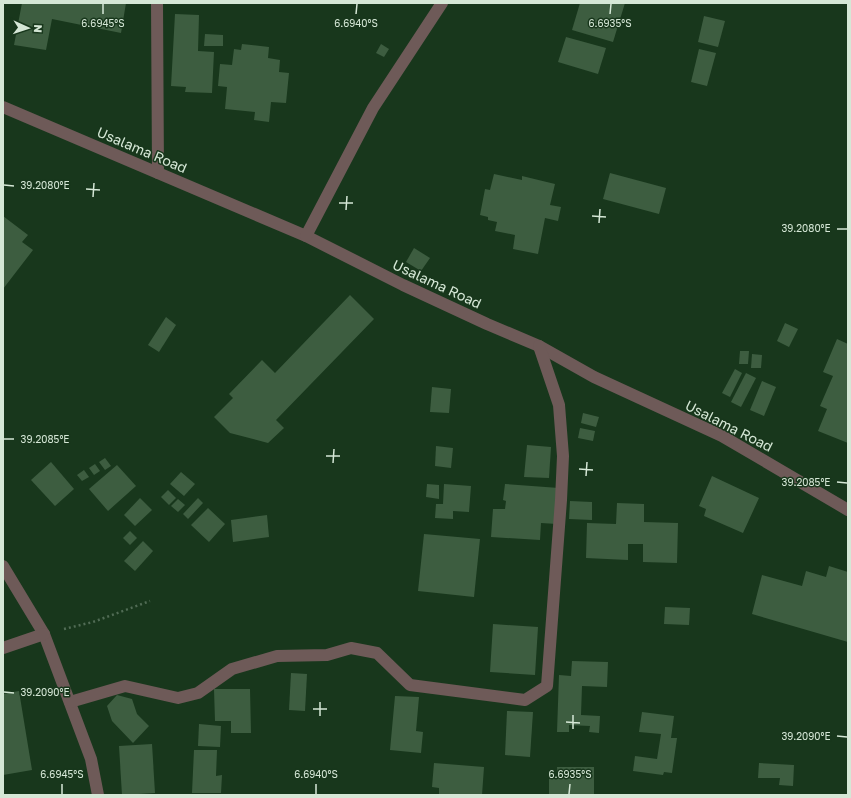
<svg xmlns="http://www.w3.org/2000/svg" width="851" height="798" viewBox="0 0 851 798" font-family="'Golos Text',sans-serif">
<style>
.building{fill:#3d5d40}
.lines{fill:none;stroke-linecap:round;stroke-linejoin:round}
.path{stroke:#516c55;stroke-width:2.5;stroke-dasharray:2 3;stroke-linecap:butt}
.minor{stroke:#6e5a58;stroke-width:12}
.ticks{fill:none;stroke:#d5e7d6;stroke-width:1.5}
.labels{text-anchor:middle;stroke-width:3;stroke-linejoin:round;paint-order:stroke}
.street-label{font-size:14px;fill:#d5e7d6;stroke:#18371c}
.ticks-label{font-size:10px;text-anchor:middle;fill:#d5e7d6;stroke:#18371c;stroke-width:3;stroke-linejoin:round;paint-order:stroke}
</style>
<rect width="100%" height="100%" fill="#18371c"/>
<g class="building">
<path d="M22,3H126L121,33L52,19L46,50L14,45Z"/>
<path d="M580,3H625L613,42L572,30Z"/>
<path d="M175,14L199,15L198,51L214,52L212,93L185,92L186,87L171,86Z"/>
<path d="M704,16L725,21L718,47L698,42Z"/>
<path d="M205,34L223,35V46H204Z"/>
<path d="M566,37L606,48L598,74L558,62Z"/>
<path d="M242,44L269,47L268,58L280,60L279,72L289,73L286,103L271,102L269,122L254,120L255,112L225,109L227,87L218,86L220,64L232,65L234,49L241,50Z"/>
<path d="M381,44L389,49L384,57L376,53Z"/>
<path d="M699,49L716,53L707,86L691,82Z"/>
<path d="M610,173L666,188L659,214L603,199Z"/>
<path d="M494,174L522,180V176L555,184L550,205L561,207L558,221L545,218L538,254L513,249L515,235L495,231L497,222L488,220V217L480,215L485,189L490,190Z"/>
<path d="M3,216L28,235L22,242L33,250L3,289Z"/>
<path d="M414,248L430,258L421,271L406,262Z"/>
<path d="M350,295L374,319L276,420L284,428L268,443L230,433L214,417L233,398L229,394L262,360L275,373Z"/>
<path d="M166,317L176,325L159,352L148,345Z"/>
<path d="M785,323L798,329L789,347L777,341Z"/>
<path d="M837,339L848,344V443L818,431L827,409L820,406L833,376L823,372Z"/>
<path d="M740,351H749L748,364H739Z"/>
<path d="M752,354L762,355L761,368H751Z"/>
<path d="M735,369L742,373L730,397L722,393Z"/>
<path d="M746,373L756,378L741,407L731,402Z"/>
<path d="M762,381L776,387L764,416L750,410Z"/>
<path d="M432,387L451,389L449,413L430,412Z"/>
<path d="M583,413L599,417L596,427L581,423Z"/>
<path d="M580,428L595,431L593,441L578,438Z"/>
<path d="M527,445L551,447L549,478L524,477Z"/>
<path d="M436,446L453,448L451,468L435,466Z"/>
<path d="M105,458L111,466L105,470L99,462Z"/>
<path d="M51,462L74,489L55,506L31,480Z"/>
<path d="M95,464L100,471L94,475L89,468Z"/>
<path d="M117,465L136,486L108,511L89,489Z"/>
<path d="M84,470L89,477L82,481L77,475Z"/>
<path d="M181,472L195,484L184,496L170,484Z"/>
<path d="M712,476L759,498L743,533L704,516L706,509L699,506Z"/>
<path d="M427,484L439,485V499L426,497Z"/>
<path d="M444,484L471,486L469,512L453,511V519L435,518L436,504H443Z"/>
<path d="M505,484L559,488L557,524L541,523L540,540L491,537L493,509H505L506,501L503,500Z"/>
<path d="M168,490L176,498L169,505L161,497Z"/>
<path d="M140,498L152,510L135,526L124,515Z"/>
<path d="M198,498L203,503L188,519L183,514Z"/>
<path d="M178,499L185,505L178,512L171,506Z"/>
<path d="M570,501L592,502V520L569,519Z"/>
<path d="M617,503L644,504V522L678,523L677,563L643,562V544H628V560L586,558L587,523L616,524Z"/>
<path d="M208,508L225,524L209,542L191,525Z"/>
<path d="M267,515L269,537L233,542L231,520Z"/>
<path d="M130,531L137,538L130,545L123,538Z"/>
<path d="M424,534L480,539L474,597L418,591Z"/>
<path d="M143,541L153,551L135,571L124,561Z"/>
<path d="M829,566L848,572V642L752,614L762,575L802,586L806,571L826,577Z"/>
<path d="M665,607L690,608L689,625L664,624Z"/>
<path d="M493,624L538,627L535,675L490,672Z"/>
<path d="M572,661L608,662L607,687L582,686L581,715L600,716L599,733L589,732L590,726L569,725V732H557L559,675L571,676Z"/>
<path d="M291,673L307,674L305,711L289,710Z"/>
<path d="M214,689H250L251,733H231V721H215Z"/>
<path d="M19,691L32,770L3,775V694Z"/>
<path d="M117,695L132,699L137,714L149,726L133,743L112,721L107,706Z"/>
<path d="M395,696L419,697L416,731L423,732L421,753L390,750Z"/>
<path d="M507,711L533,712L530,757L505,755Z"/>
<path d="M642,712L674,716L671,738H677L672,773L664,772L663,775L633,771L635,756L657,759L661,734L639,732Z"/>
<path d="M199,724L221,726L220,747L198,746Z"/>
<path d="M152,744L155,793L122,795L119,746Z"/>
<path d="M194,750H217L216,776L222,775L221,793H192Z"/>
<path d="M434,763L484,767L482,795H439V788L432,787Z"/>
<path d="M759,763L794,765L793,786L779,785L780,778H758Z"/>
<path d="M557,767H594V795H549V779H558Z"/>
</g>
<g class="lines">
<path class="path" d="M64,629L93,622L150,601"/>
<g class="minor">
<path d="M157,3L158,173"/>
<path d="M3,107L306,236L403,285L487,324L539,346L594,377L722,436L848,510"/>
<path d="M306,236L373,108L442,3"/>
<path d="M3,566L44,634L91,759L98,795"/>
<path d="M3,648L44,634"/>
<path d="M70,702L125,686L178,698L198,693L232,669L277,656L327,655L351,648L377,653L410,685L525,700L547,686L561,500L563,456L559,405L539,346"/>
</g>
</g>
<path class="ticks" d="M103,14V4M356,14L357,4M610,14L611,4M4,185L14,186M86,189L100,190M93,197L94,183M339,203H353M346,210L347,196M592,216L606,217M599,223L600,209M837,229H847M4,439H14M326,456H340M333,463L334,449M579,469L593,470M586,476L587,462M837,482L847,483M4,692L14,693M313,709H327M320,716V702M566,722L580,723M573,729V715M837,736L847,737M62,794V784M316,794V784M569,794L570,784"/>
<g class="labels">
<g class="street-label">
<text transform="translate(142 150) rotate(23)" y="5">Usalama Road</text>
<text transform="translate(437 284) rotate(25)" y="5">Usalama Road</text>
<text transform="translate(729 426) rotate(27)" y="5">Usalama Road</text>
</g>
</g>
<g class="ticks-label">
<text x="103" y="27">6.6945°S</text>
<text x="356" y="27">6.6940°S</text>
<text x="610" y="27">6.6935°S</text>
<text x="45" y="189">39.2080°E</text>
<text x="806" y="232">39.2080°E</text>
<text x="45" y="443">39.2085°E</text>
<text x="806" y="486">39.2085°E</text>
<text x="45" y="696">39.2090°E</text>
<text x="806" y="740">39.2090°E</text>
<text x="62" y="778">6.6945°S</text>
<text x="316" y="778">6.6940°S</text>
<text x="570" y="778">6.6935°S</text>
</g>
<rect width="851" height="798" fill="none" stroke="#d5e7d6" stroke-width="8"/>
<g transform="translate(28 28) rotate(93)" stroke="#18371c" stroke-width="3" paint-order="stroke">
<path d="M0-3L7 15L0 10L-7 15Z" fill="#d5e7d6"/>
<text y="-6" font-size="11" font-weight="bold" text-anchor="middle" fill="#d5e7d6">N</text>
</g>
</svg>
